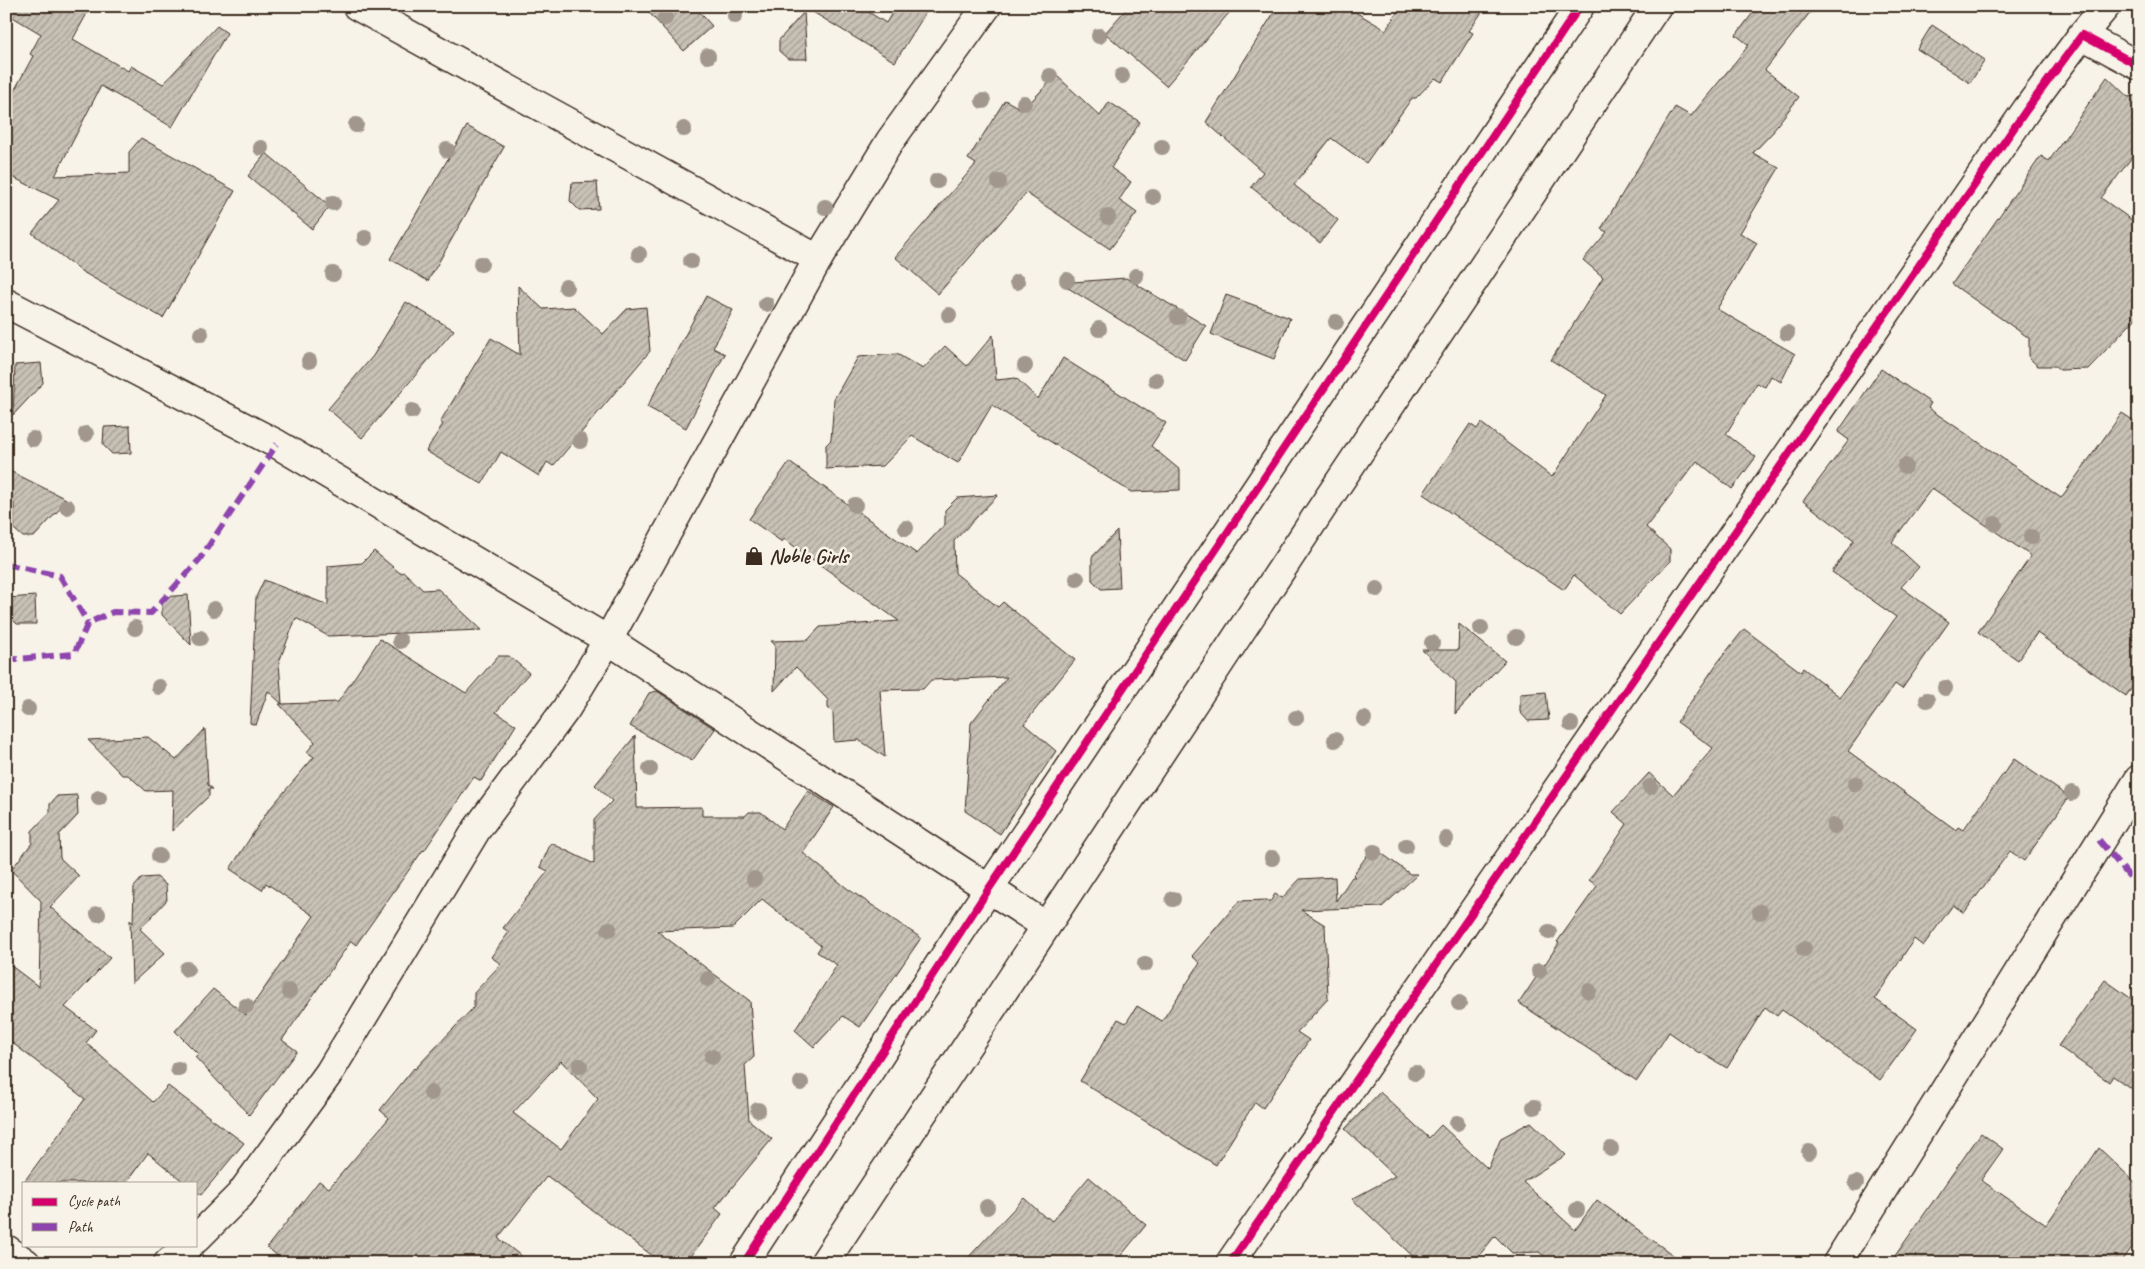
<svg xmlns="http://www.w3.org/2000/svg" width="2145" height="1269" viewBox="0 0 2145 1269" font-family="Caveat,sans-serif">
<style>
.building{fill:url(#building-hatch);stroke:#3b2a1e;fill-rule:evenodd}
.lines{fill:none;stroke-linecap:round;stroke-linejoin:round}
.minor-casing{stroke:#3b2a1e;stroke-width:31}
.minor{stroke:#f7f3e8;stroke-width:28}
.quiet{stroke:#8e44ad;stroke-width:6;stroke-dasharray:12 6;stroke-linecap:butt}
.cycleway-casing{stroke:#f7f3e8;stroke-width:11}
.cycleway{stroke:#d6006c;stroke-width:8}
.tree{fill:#a1978c}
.labels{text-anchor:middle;stroke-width:5;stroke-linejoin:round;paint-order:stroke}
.poi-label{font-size:21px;font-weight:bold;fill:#3b2a1e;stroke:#f7f3e8;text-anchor:start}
</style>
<defs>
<pattern id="building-hatch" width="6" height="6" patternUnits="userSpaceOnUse" patternTransform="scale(1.25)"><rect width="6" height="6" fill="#c8c1b6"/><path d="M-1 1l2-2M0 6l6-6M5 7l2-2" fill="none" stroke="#a49d93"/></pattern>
</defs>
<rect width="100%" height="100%" fill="#f7f3e8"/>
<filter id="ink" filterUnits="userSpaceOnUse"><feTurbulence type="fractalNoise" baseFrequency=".02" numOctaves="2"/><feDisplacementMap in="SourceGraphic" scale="10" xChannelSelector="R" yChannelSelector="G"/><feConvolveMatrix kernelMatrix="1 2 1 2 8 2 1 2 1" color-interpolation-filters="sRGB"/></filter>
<g filter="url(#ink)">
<g class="building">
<path d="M6,6H91L73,39L128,71L131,66L163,84L217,26L227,33L172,127L101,86L55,176L129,173V152L141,138L235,191L163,318L81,271L32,233L59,200L6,174V106L33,56L30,54L41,34L6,13Z"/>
<path d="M643,6H694L712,26L684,51Z"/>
<path d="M803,6H859L886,23L896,6H930L895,62Z"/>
<path d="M1129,6H1235L1166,86L1105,33Z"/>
<path d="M1278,6H1345L1386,30L1401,6H1486L1469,31L1473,33L1442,82L1435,78L1416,98H1412L1366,163L1331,138L1294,185L1338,220L1320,243L1251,187L1263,172L1206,122Z"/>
<path d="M1758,6H1815L1765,70L1799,97L1774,129V131L1753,153L1779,168L1740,233L1757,243L1717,309L1795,354L1781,382L1771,376L1765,387L1757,383L1726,434L1756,457L1732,489L1697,461L1646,527L1670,549V561L1620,614L1574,575L1564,590L1423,494L1470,424L1477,429L1481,423L1552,477L1606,395L1551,360L1603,277L1583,260L1607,232L1601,229L1675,107L1691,116L1749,45L1736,35Z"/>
<path d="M804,12L807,59H788L779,51V40Z"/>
<path d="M1932,25L1985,60L1970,83L1917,49Z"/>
<path d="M1056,75L1100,116L1109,102L1140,122L1111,168L1131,182L1119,200L1137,213L1110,249L1026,193L938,294L895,257L976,164L968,159L1005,100L1023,110Z"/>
<path d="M2107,77L2128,97L2139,95V148L2101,198L2139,225V315L2088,369L2060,370L2055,366H2038L2029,358V338L1952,284L2041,156L2049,161Z"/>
<path d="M467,126L504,147L428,281L390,259Z"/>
<path d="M266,153L330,206L312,229L248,176Z"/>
<path d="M597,182L599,209L579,210L570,201L572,183Z"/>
<path d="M1126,278L1206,326L1185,360L1060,283Z"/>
<path d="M518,286L543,309L574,307L603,334L627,309L646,307L650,351L553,466L547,462L539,476L501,452L482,484L426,451L443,424L440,422L491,338L520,355Z"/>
<path d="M1226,295L1290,318L1274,359L1211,334Z"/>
<path d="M706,296L733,310L713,348L725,354L686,428L647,407Z"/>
<path d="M406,302L454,330L362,438L328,409L373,356Z"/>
<path d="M993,335L996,380L1016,378L1038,399L1063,358L1166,423L1151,446L1180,470V490L1131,492L992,405L958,463L912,436L883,466L826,469V445L831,440L834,399L858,357L897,354L923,369L945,346L967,366Z"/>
<path d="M41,363L43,383L13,415L15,365Z"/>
<path d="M1881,369L1931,403L1928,408L2061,498L2122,413L2139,424V678L2126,696L2037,633L2018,660L1978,632L2031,556L1932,488L1892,542L1919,567L1901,587L1949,622L1902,689L1895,684L1848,751L1956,830L1958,827L1963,830L2014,759L2069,797L2024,861L2010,851L1964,913L1953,905L1923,946L1914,939L1875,999L1917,1029L1880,1080L1782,1010L1777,1016L1765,1007L1727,1068L1700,1052L1699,1053L1669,1032L1637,1081L1519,1003L1559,943L1557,942L1597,886L1589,880L1627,824L1613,812L1649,773L1673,795L1713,748L1677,722L1718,662L1744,629L1801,672L1803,668L1840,697L1896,617L1832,572L1854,540L1803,501L1849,440L1838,432Z"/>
<path d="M130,426L131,453L112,454L103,445L104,427Z"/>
<path d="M789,462L917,554L945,524V510L957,498L998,495L954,541L955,573L998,607L1003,602L1075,660L1024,724L1056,751L1000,834L965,811L971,723L1007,677L931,680L923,689L880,690L885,757L859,740L834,742L833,713L828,708V700L796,667L774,691L775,645L771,641L808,640L820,627L899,621L784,539L782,542L749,519Z"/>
<path d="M6,469L68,500L34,537H23L14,529V504L6,496Z"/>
<path d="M1117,531L1120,588L1101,589L1092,580V557Z"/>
<path d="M374,551L400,573L404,572L423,590L438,589L482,630L328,636L296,618L279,662L282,704L338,702L380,639L466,693L498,656H509L529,673L496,712L516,725L481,781L474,777L424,851L423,850L356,945L351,941L282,1040L297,1051L249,1115L195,1057L198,1054L175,1031L213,989L246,1015L314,916L266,883L262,890L230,869L267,812L314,757L307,752L315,742L279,704H282L268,691L256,725L250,723L256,597L264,580L328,605V566L362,563Z"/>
<path d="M188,595L191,645L162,615V597Z"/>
<path d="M35,596L36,624H17L8,615V598Z"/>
<path d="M1459,624L1505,661L1455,714L1456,682L1422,650H1458Z"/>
<path d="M657,691L715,729L692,761L630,726L649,693Z"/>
<path d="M1546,692L1549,720L1528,721L1520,712V694Z"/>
<path d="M205,729L208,785L213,789H209V796L172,831L173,790L146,791L128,775H122L88,740L148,737L176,760Z"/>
<path d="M635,736L637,808L702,807V816H745L749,812H761L782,829L808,791L834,807L803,853L848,889L921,938L860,1027L843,1016L814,1047L795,1030L837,965L817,952L821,946L762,899L733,928L657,931L750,1001L754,1057L745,1065L749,1120L772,1139L715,1208L722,1214L686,1263H662L547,1176L498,1238L530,1263H286L267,1247L319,1181L329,1188L389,1118L380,1110L414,1068L415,1069L474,1007V993L501,964L491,957L509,932L503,928L548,871L540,867L551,843L594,864V820L612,801L595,785ZM561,1061L598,1099L561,1149L513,1113Z"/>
<path d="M77,795L78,815L59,835L60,858L79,876L50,907L110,958L65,1007L96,1030L86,1043L153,1102L168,1086L244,1143L201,1195L196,1191V1183H185L148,1153L126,1183H23L85,1099L6,1038V962L39,987L41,901L11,870L32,843V831L50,812V804L57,796Z"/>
<path d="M1373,847L1410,874H1418L1382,907L1301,910L1325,925L1328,999L1297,1032L1309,1040L1263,1108L1255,1102L1216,1165L1080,1081L1118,1019L1126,1023L1137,1006L1162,1021L1200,963L1192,956L1239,901L1267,900L1270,902L1275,894L1282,898L1300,879L1335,877L1336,901L1352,877H1355L1353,875Z"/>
<path d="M157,877L166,885L167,900L140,929L165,953L132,983L130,920L133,923L134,887L142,878Z"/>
<path d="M2105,980L2139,1004V1094L2113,1076L2109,1082L2058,1046Z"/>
<path d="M1380,1092L1429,1138L1441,1125L1488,1169L1501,1138L1531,1122L1566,1155L1523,1182L1575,1230L1597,1200L1684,1263H1552L1539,1252L1512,1253L1495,1236L1473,1263H1420L1352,1199L1395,1176L1345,1129Z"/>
<path d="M1981,1133L2003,1149L1981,1180L2046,1225L2099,1148L2139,1186V1237L2121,1263H1890Z"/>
<path d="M1089,1177L1146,1225L1115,1263H963L1024,1198L1046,1218L1047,1217L1052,1221Z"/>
</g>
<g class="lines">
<g class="minor-casing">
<g id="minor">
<path d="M357,6L818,259"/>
<path d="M2082,35L2106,6"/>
<path d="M6,303L277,444L608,640L1046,926"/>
<path d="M196,1239L240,1195L329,1073L477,829L566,709L608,640L818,259L890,141L987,6"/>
<path d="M6,1249L26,1263"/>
<path d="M168,1263L189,1245"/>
<path d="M744,1263L988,890L1580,6"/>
<path d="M824,1263L1322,508L1657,6"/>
<path d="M1230,1263L2027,109L2082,35L2139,66"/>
<path d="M1837,1263L2139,779"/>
</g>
</g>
<use href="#minor" class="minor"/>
<g class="quiet">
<path d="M6,564L60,576L88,623"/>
<path d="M6,660L74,654L88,623L113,612L151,613L199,560L277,444"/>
<path d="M2099,840L2139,888"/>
</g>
<g class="cycleway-casing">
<g id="cycleway">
<path d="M744,1263L988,890L1580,6"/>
<path d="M1230,1263L2027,109L2082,35L2139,66"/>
</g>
</g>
<use href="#cycleway" class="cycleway"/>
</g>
<g class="tree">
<circle cx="735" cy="16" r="8"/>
<circle cx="665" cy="18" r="8"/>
<circle cx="1099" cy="36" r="8"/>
<circle cx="708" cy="56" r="8"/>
<circle cx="1050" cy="76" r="8"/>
<circle cx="1122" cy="76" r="8"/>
<circle cx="983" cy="101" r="8"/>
<circle cx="1024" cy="103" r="8"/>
<circle cx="356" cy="125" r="8"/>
<circle cx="684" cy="129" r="8"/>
<circle cx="1162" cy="147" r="8"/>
<circle cx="261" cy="148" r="8"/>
<circle cx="447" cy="150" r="8"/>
<circle cx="937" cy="181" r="8"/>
<circle cx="999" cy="182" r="8"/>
<circle cx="1153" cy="197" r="8"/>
<circle cx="333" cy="203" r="8"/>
<circle cx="825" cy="207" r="8"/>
<circle cx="1108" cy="217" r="8"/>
<circle cx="365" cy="238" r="8"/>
<circle cx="639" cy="254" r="8"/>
<circle cx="691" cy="261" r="8"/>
<circle cx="481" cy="264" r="8"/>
<circle cx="333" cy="274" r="8"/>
<circle cx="1136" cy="276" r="8"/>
<circle cx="1067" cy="280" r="8"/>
<circle cx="1017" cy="282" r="8"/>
<circle cx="566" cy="287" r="8"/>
<circle cx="766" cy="304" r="8"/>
<circle cx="949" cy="315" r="8"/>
<circle cx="1178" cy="317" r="8"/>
<circle cx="1336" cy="322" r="8"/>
<circle cx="1099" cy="329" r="8"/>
<circle cx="1787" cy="333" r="8"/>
<circle cx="201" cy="334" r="8"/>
<circle cx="309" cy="361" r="8"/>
<circle cx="1025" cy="366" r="8"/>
<circle cx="1156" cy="380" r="8"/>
<circle cx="412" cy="411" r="8"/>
<circle cx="86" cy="434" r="8"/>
<circle cx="33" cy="439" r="8"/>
<circle cx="580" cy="441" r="8"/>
<circle cx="1905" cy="466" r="8"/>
<circle cx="855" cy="505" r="8"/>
<circle cx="67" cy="507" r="8"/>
<circle cx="1995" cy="524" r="8"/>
<circle cx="906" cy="528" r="8"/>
<circle cx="2031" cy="537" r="8"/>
<circle cx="1077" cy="579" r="8"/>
<circle cx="1377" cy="589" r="8"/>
<circle cx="214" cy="609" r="8"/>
<circle cx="135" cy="628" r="8"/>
<circle cx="1481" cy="628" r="8"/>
<circle cx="1516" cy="637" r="8"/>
<circle cx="200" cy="638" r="8"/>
<circle cx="400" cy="641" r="8"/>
<circle cx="1432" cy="643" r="8"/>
<circle cx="159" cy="687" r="8"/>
<circle cx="1945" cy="688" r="8"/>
<circle cx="1927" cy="700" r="8"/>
<circle cx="28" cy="709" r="8"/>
<circle cx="1296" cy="718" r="8"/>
<circle cx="1364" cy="719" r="8"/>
<circle cx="1571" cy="724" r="8"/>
<circle cx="1335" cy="740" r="8"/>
<circle cx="650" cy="769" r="8"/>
<circle cx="1855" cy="784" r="8"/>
<circle cx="1650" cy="787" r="8"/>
<circle cx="2072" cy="793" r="8"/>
<circle cx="99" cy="798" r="8"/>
<circle cx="1834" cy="826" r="8"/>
<circle cx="1446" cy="839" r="8"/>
<circle cx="1406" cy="846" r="8"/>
<circle cx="1374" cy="852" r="8"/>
<circle cx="159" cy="856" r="8"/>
<circle cx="1272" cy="858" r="8"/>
<circle cx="754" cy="879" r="8"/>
<circle cx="1173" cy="899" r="8"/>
<circle cx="1760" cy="912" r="8"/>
<circle cx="98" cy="914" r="8"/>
<circle cx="609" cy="929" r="8"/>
<circle cx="1549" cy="932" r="8"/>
<circle cx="1804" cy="949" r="8"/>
<circle cx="1145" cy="964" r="8"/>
<circle cx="187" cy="969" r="8"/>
<circle cx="1539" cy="971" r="8"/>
<circle cx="708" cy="979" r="8"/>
<circle cx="289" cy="991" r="8"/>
<circle cx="1589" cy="991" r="8"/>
<circle cx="1459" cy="1003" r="8"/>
<circle cx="246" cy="1006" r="8"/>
<circle cx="712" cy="1057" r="8"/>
<circle cx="580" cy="1066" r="8"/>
<circle cx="178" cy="1069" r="8"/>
<circle cx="1415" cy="1073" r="8"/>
<circle cx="801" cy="1083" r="8"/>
<circle cx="431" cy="1093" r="8"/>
<circle cx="1534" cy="1107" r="8"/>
<circle cx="758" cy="1110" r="8"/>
<circle cx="1457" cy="1123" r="8"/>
<circle cx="1611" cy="1149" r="8"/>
<circle cx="1809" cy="1152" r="8"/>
<circle cx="1856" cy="1183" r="8"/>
<circle cx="987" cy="1207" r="8"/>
<circle cx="1577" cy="1210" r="8"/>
</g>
</g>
<defs>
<g id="shop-bare" transform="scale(1.5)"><path d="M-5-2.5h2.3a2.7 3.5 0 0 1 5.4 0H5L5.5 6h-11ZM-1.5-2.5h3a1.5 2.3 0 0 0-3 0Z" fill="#3b2a1e" stroke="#f7f3e8" stroke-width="2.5" paint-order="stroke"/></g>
</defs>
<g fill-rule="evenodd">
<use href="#shop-bare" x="754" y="556"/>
</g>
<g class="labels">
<g class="poi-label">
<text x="769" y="563">Noble Girls</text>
</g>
</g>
<rect width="2145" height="1269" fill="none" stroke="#f7f3e8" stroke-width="25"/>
<rect x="12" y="12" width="2120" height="1244" fill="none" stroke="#3b2a1e" stroke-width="2" filter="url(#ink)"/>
<rect x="22" y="1182" width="175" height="65" fill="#f7f3e8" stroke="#aca397"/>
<rect x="32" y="1198" width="25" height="8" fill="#d6006c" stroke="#aca397"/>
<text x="68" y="1206" font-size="15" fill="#3b2a1e">Cycle path</text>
<rect x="32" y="1223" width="25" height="8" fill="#8e44ad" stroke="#aca397"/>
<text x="68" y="1232" font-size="15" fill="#3b2a1e">Path</text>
</svg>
